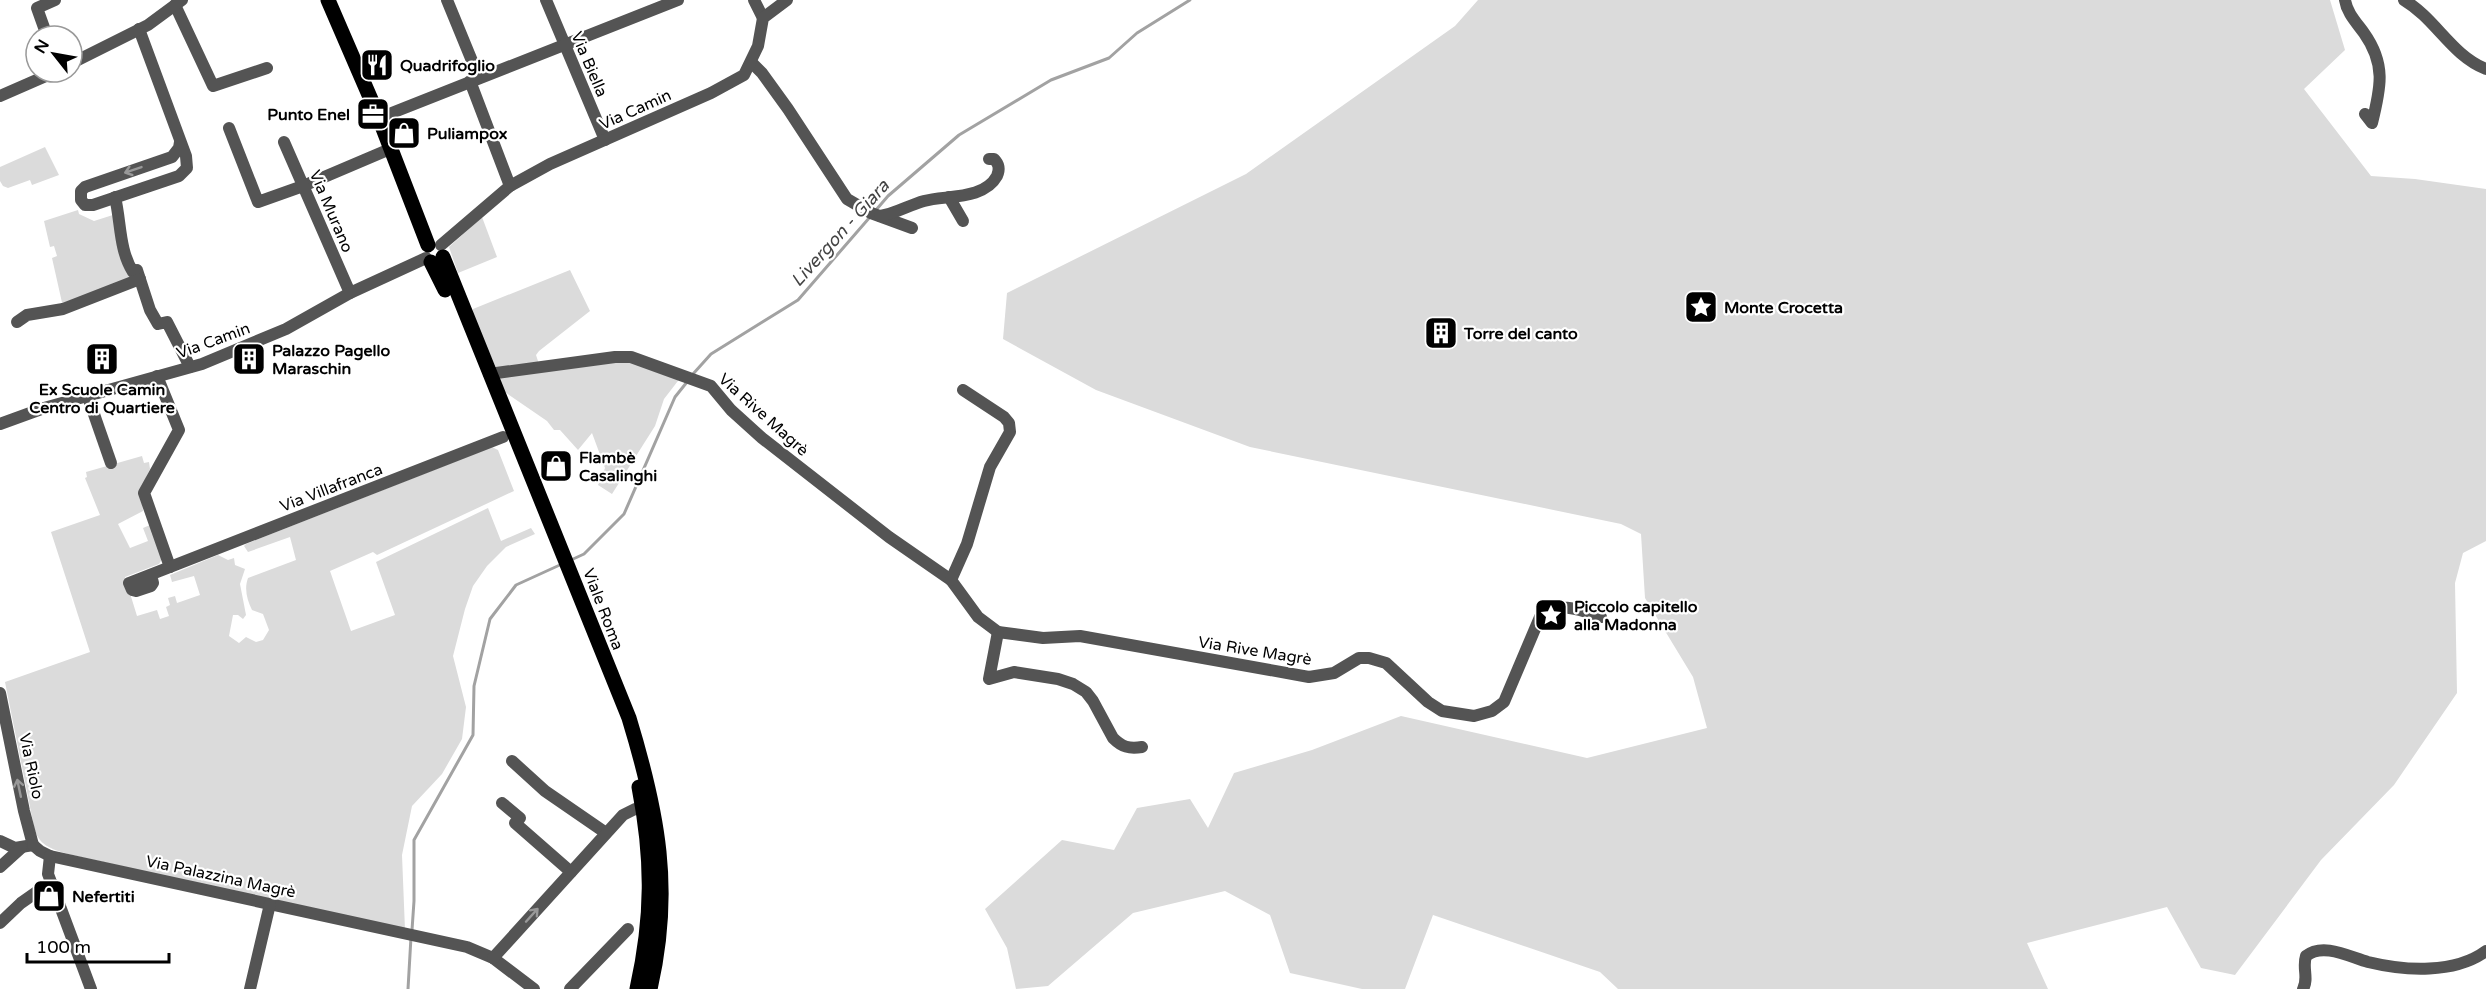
<svg xmlns="http://www.w3.org/2000/svg" width="2486" height="989" viewBox="0 0 2486 989" font-family="'Varela Round',sans-serif">
<style>
.green{fill:#dbdbdb}
.lines{fill:none;stroke-linecap:round;stroke-linejoin:round}
.stream{stroke:#a2a2a2;stroke-width:3}
.minor{stroke:#545454;stroke-width:12}
.major{stroke:#000;stroke-width:15}
.oneway{stroke:#989898}
.labels{text-anchor:middle;stroke-width:4.5;stroke-linejoin:round;paint-order:stroke}
.street-label{font-size:16px;fill:#000;stroke:#fff}
.poi-label{font-size:16px;font-weight:bold;fill:#000;stroke:#fff;text-anchor:start}
.water-label{font-size:18px;font-style:italic;fill:#434343;stroke:#fff}
</style>
<rect width="100%" height="100%" fill="#fff"/>
<g class="green">
<path d="M1478,0H2330L2345,50L2304,89L2371,176L2415,179L2486,189V541L2463,553L2455,583L2457,693L2394,785L2321,860L2235,975L2201,968L2167,907L2027,943L2048,989H1618L1600,972L1433,915L1405,989H1362L1290,973L1270,915L1225,891L1133,913L1048,986L1016,989L1007,948L985,909L1062,840L1114,850L1137,808L1190,799L1208,828L1234,773L1312,750L1401,716L1587,758L1707,728L1693,677L1645,598L1641,534L1621,524L1250,447L1096,390L1003,339L1007,293L1246,174L1455,26Z"/>
<path d="M45,147L59,175L32,185L30,180L8,188L3,186L0,181V167Z"/>
<path d="M78,210L79,214L94,221L116,214L135,279L63,307L52,258L57,256L54,246L50,247L44,221Z"/>
<path d="M482,217L497,257L458,273L449,247Z"/>
<path d="M570,270L590,311L539,351L536,355L539,364L496,368L472,314L473,309Z"/>
<path d="M626,360L681,377L664,399L655,426L612,494L598,485L605,468L592,433L578,450L560,430H554L547,421L502,390L499,379L501,377Z"/>
<path d="M492,447L498,450L514,491L377,555L373,552L330,571L351,631L395,615L376,562L488,508L501,541L531,528L535,534L506,547L487,566L473,586L465,609L453,656L466,707L462,739L442,774L412,806L402,855L405,930L68,854C51,849 38,845 34,827L5,682L90,652L51,532L100,515L85,478L87,477L86,472L142,456L144,463L149,462L150,469L141,488L143,511L118,524L130,548L148,541L143,528L150,525L162,559L159,564L125,577L137,616L157,610L160,619L169,616L166,607L170,605L168,598L175,596L177,603L200,595L194,576L172,582L170,575L218,555L228,560L234,558L235,565L245,569L240,584L246,615L243,619L238,615H233L229,636L239,643L246,637L256,642L263,640L269,630L263,614L252,610C247,600 244,589 248,578L296,560L290,537L248,552L244,546L246,544Z"/>
</g>
<g class="lines">
<g class="stream">
<path d="M876,210L888,196L959,135L1051,80L1109,58L1137,33L1190,0"/>
<path d="M693,374L711,354L798,300L870,217"/>
<path d="M571,560L584,554L624,514L675,397L687,382"/>
<path d="M412,930L414,901V840L473,735L474,686L490,619L516,585L562,564"/>
<path d="M408,989L411,937"/>
</g>
<g class="minor">
<path d="M447,0L479,78"/>
<path d="M546,0L605,140"/>
<path d="M754,0L763,18"/>
<path d="M2345,0C2347,13 2356,22 2364,33C2386,64 2381,87 2372,123L2365,114"/>
<path d="M2404,0C2436,19 2451,55 2486,69"/>
<path d="M175,5L213,86L267,68"/>
<path d="M139,29L186,156L187,168L179,176L93,205H85L81,200V191L85,187L172,157L179,148L180,142"/>
<path d="M47,36L37,8L55,0"/>
<path d="M751,62L762,73L788,109L847,199L871,213L912,228"/>
<path d="M72,63L148,25L182,0"/>
<path d="M470,81L510,186"/>
<path d="M0,96L55,72"/>
<path d="M379,118L678,0"/>
<path d="M229,128L258,202L303,186L390,149"/>
<path d="M284,142L350,293"/>
<path d="M115,197C121,222 119,250 133,272L137,270L150,310L158,324L167,322L190,367"/>
<path d="M949,197L963,221"/>
<path d="M880,216C895,214 909,205 924,201C946,195 984,200 997,176C1000,169 999,164 994,159H989"/>
<path d="M441,245L510,186L550,164L711,93L744,75L758,46L763,18L787,0"/>
<path d="M17,322L27,315L63,309L140,279"/>
<path d="M489,374L615,357H631L711,386L731,410L762,438L889,537L951,580L978,617L998,632L1043,638L1080,636L1309,677L1334,673L1359,658H1369L1386,663L1428,702L1442,711L1474,716L1492,711L1504,702L1540,617C1560,601 1578,609 1601,617"/>
<path d="M157,376L179,430L144,493L170,567"/>
<path d="M88,397L111,463"/>
<path d="M0,424L44,408L202,364L286,329L350,293L426,258"/>
<path d="M151,575L153,583L151,586L136,591L132,590L129,583L170,567L503,437"/>
<path d="M951,580L967,544L990,467L1010,432L1009,423L1004,417L963,390"/>
<path d="M998,632L989,679L1014,672L1058,679L1073,684L1086,692L1093,701L1113,738C1122,747 1129,749 1142,747"/>
<path d="M0,693L24,811L33,845"/>
<path d="M512,761L545,791L606,833"/>
<path d="M502,803L520,818L515,823L571,872"/>
<path d="M0,841L15,848L33,845"/>
<path d="M33,845L40,851L50,856L467,947L493,958L534,989"/>
<path d="M50,856L48,874L91,989"/>
<path d="M0,867L21,848"/>
<path d="M0,923L21,903L51,882"/>
<path d="M493,958L623,815L635,809L643,810"/>
<path d="M250,989L270,904"/>
<path d="M570,989L628,929"/>
<path d="M2303,989C2309,978 2302,968 2306,956C2323,942 2350,957 2368,962C2405,971 2455,974 2486,951"/>
</g>
<g class="major">
<path d="M328,0L379,118L428,245"/>
<path d="M443,257L629,718C658,813 673,890 650,989"/>
<path d="M431,262L445,290"/>
<path d="M637,989C653,917 653,859 639,787"/>
</g>
</g>
<defs><path id="oneway-shaft" d="M-6 0H5M1.5-3L5.5 0L1.5 3" fill="none" stroke-width="1.6" stroke-linecap="round" stroke-linejoin="round" transform="scale(1.5)"/></defs>
<g class="oneway">
<use href="#oneway-shaft" transform="translate(133 170) rotate(161)"/>
<use href="#oneway-shaft" transform="translate(19 788) rotate(-102)"/>
<use href="#oneway-shaft" transform="translate(532 915) rotate(-48)"/>
</g>
<defs>
<g id="restaurant-square" transform="scale(1.725)"><rect x="-9" y="-9" width="18" height="18" rx="4" fill="#000" stroke="#fff"/><path d="M-5-6h1v4h1v-4h1v4h1v-4h1v5L-1.5 .5V6h-2V.5L-5-1ZM5-6V6H3V1.5H1.5Q1.5-4 5-6Z" fill="#fff"/></g>
<g id="office-square" transform="scale(1.725)"><rect x="-9" y="-9" width="18" height="18" rx="4" fill="#000" stroke="#fff"/><path d="M-6-3h4V-5.5h4V-3h4V5H-6ZM-1-4.5V-3h2v-1.5ZM-6 0V1H6V0Z" fill="#fff"/></g>
<g id="shop-square" transform="scale(1.725)"><rect x="-9" y="-9" width="18" height="18" rx="4" fill="#000" stroke="#fff"/><path d="M-5-2.5h2.3a2.7 3.5 0 0 1 5.4 0H5L5.5 6h-11ZM-1.5-2.5h3a1.5 2.3 0 0 0-3 0Z" fill="#fff"/></g>
<g id="sight-square" transform="scale(1.725)"><rect x="-9" y="-9" width="18" height="18" rx="4" fill="#000" stroke="#fff"/><path d="M0-6L1.8-2.2L6-1.7L2.9 1.2L3.7 5.4L0 3.3L-3.7 5.4L-2.9 1.2L-6-1.7L-1.8-2.2Z" fill="#fff"/></g>
<g id="building-square" transform="scale(1.725)"><rect x="-9" y="-9" width="18" height="18" rx="4" fill="#000" stroke="#fff"/><path d="M-4-6H4V6H1V3H-1V6H-4ZM-2.5-4.3h1.7v1.8h-1.7ZM.8-4.3h1.7v1.8H.8ZM-2.5-1h1.7V.8h-1.7ZM.8-1h1.7V.8H.8Z" fill="#fff"/></g>
</defs>
<g fill-rule="evenodd">
<use href="#restaurant-square" x="377" y="65"/>
<use href="#office-square" x="373" y="114"/>
<use href="#shop-square" x="404" y="133"/>
<use href="#sight-square" x="1701" y="307"/>
<use href="#building-square" x="1441" y="333"/>
<use href="#building-square" x="102" y="359"/>
<use href="#building-square" x="249" y="359"/>
<use href="#shop-square" x="556" y="466"/>
<use href="#sight-square" x="1551" y="615"/>
<use href="#shop-square" x="49" y="896"/>
</g>
<g class="labels">
<g class="street-label">
<text transform="translate(590 64) rotate(67)" y="6">Via Biella</text>
<text transform="translate(635 109) rotate(-24)" y="6">Via Camin</text>
<text transform="translate(332 211) rotate(67)" y="6">Via Murano</text>
<text transform="translate(213 340) rotate(-20)" y="6">Via Camin</text>
<text transform="translate(764 414) rotate(42)" y="6">Via Rive Magrè</text>
<text transform="translate(331 487) rotate(-21)" y="6">Via Villafranca</text>
<text transform="translate(604 609) rotate(69)" y="6">Viale Roma</text>
<text transform="translate(1255 650) rotate(9)" y="6">Via Rive Magrè</text>
<text transform="translate(32 766) rotate(78)" y="6">Via Riolo</text>
<text transform="translate(221 876) rotate(12)" y="6">Via Palazzina Magrè</text>
</g>
<g class="poi-label">
<text x="400" y="71">Quadrifoglio</text>
<text x="350" y="120" text-anchor="end">Punto Enel</text>
<text x="427" y="139">Puliampox</text>
<text x="1724" y="313">Monte Crocetta</text>
<text x="1464" y="339">Torre del canto</text>
<text x="272" y="356">Palazzo Pagello<tspan x="272" dy="18">Maraschin</tspan></text>
<text x="102" y="395" text-anchor="middle">Ex Scuole Camin<tspan x="102" dy="18">Centro di Quartiere</tspan></text>
<text x="579" y="463">Flambè<tspan x="579" dy="18">Casalinghi</tspan></text>
<text x="1574" y="612">Piccolo capitello<tspan x="1574" dy="18">alla Madonna</tspan></text>
<text x="72" y="902">Nefertiti</text>
</g>
<g class="water-label">
<text transform="translate(840 233) rotate(-48)" y="6">Livergon - Giara</text>
</g>
</g>
<g transform="translate(54 54) rotate(301)"><circle r="28" fill="#ffffff" stroke="#999999" stroke-width="1.5"/>
<path d="M0-4.5L10 22L0 15L-10 22Z" fill="#000000"/>
<text y="-9" font-size="16" font-weight="bold" text-anchor="middle" fill="#000000">N</text>
</g>
<path d="M27 953v9h142v-9" fill="none" stroke="#000000" stroke-width="3"/>
<text x="36" y="953" font-size="18" fill="#000000" stroke="#ffffff" stroke-width="4.5" paint-order="stroke">100 m</text>
</svg>
